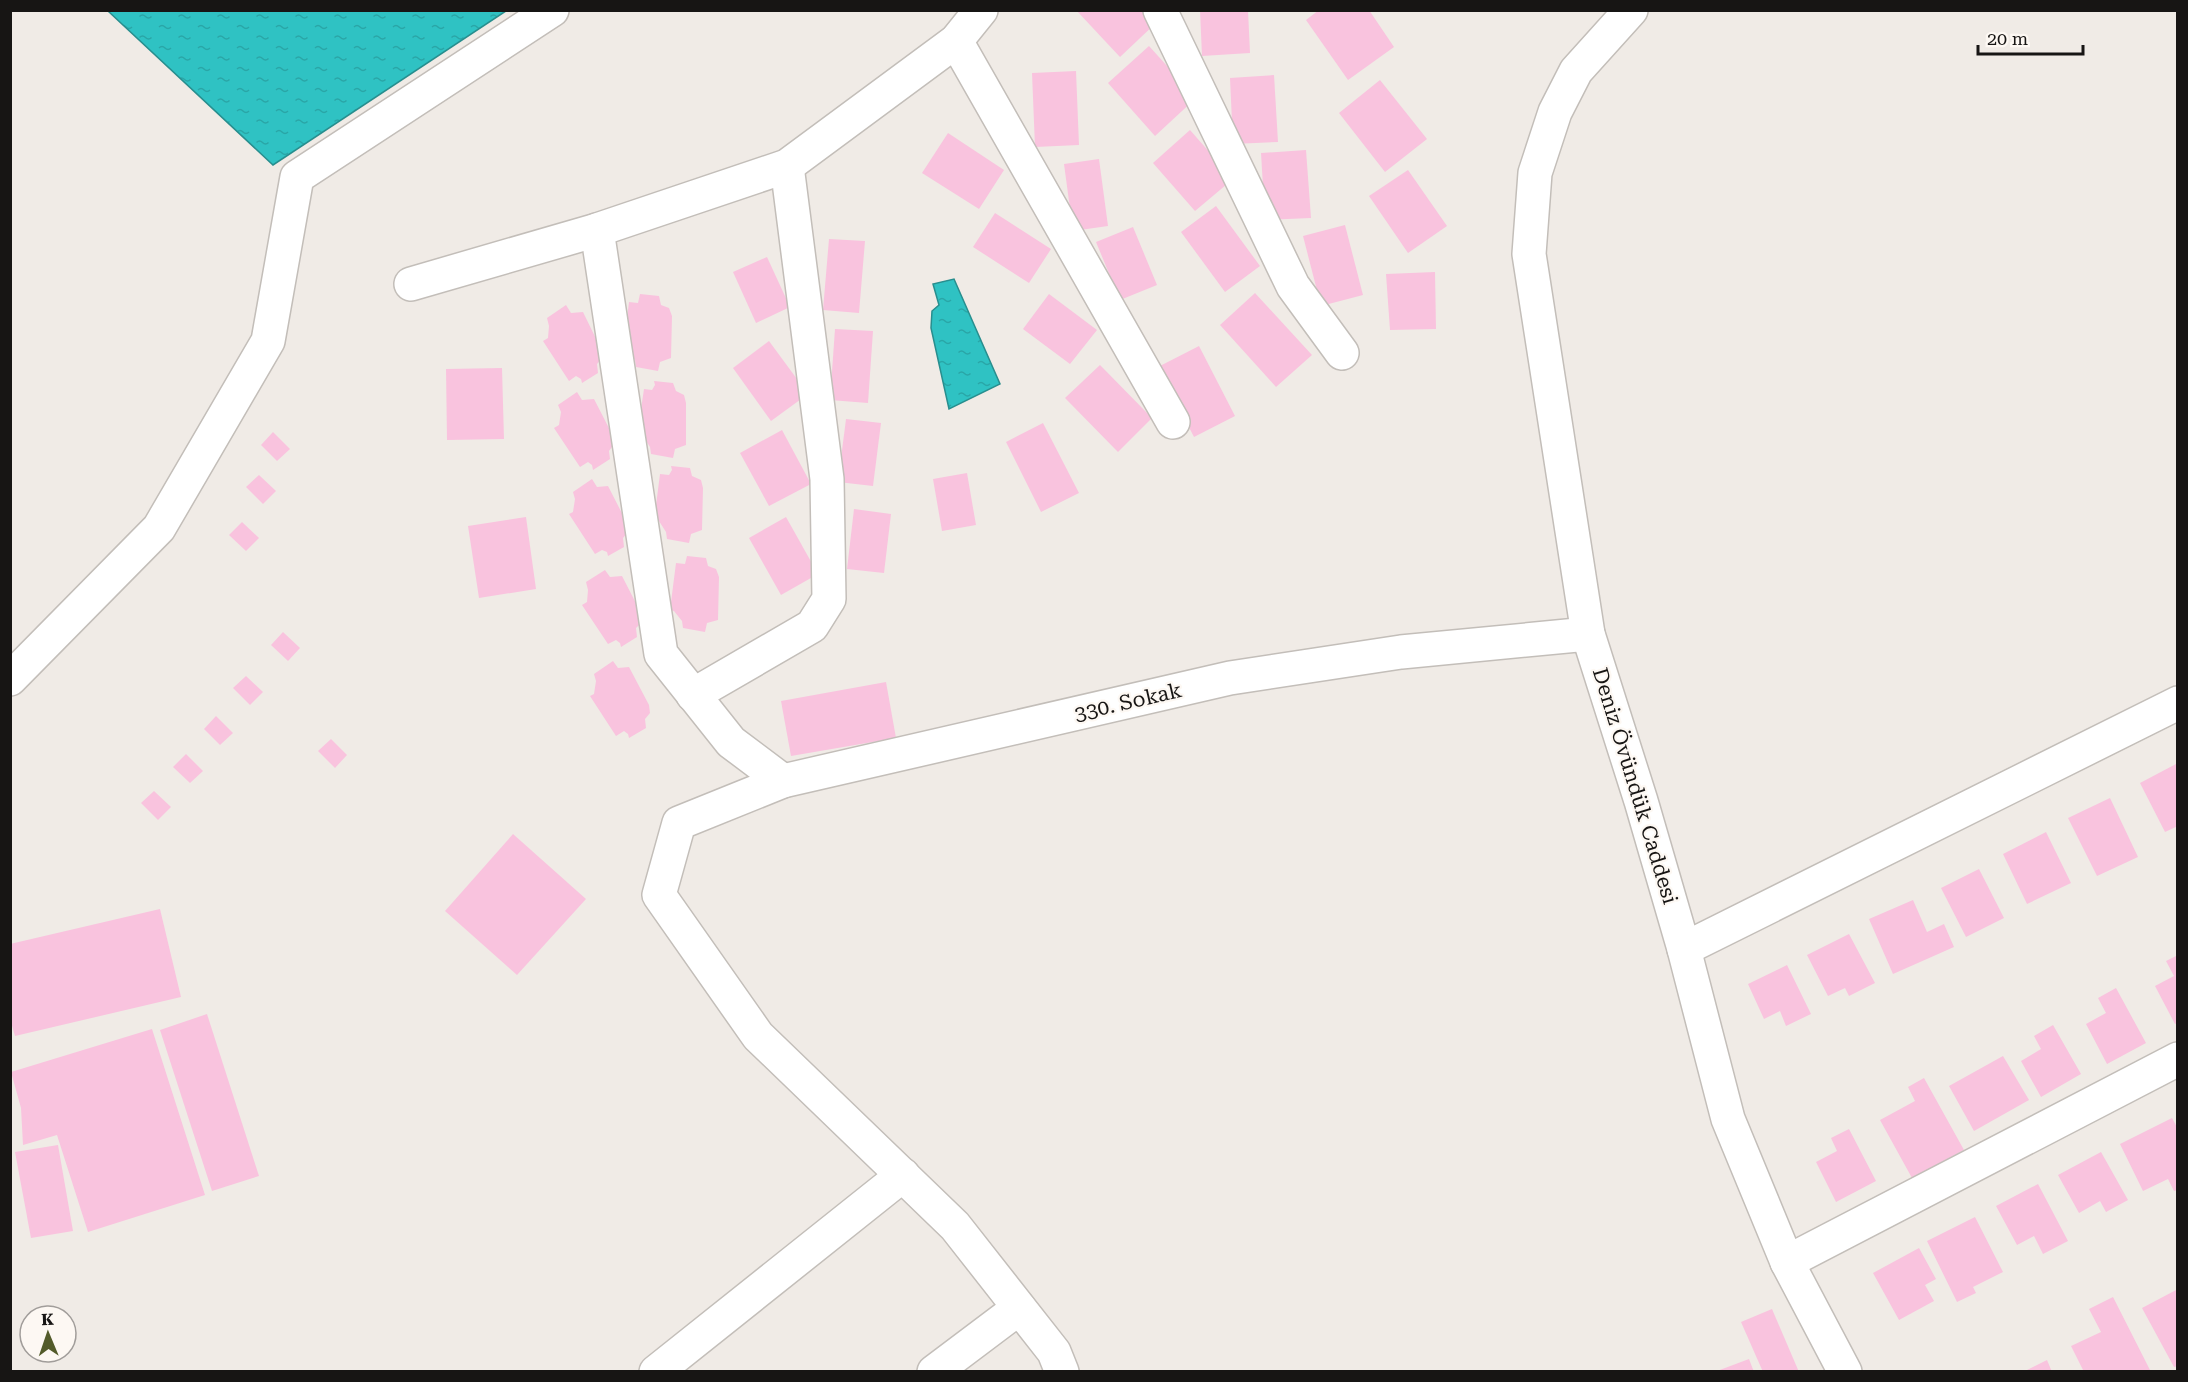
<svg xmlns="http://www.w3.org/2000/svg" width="2188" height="1382" viewBox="0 0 2188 1382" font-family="'Roboto Serif',serif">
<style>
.water{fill:url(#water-ripples);stroke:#288e8e;stroke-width:1.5}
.building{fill:#f9c3de}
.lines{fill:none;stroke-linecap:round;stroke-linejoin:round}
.minor-casing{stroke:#c3beb9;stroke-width:36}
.minor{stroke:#fff;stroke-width:33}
.labels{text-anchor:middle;stroke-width:4.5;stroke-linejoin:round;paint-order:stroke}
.street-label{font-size:21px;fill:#171514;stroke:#fdf8f3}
</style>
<defs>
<pattern id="water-ripples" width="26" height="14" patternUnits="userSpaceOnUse" patternTransform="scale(1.5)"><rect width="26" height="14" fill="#2fc2c3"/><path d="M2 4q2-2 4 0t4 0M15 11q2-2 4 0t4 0" fill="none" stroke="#29a6a7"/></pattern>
</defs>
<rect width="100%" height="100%" fill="#f0ebe6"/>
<g class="water">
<path d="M108,11H506L273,165Z"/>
<path d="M954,279L1000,384L949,409L931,328L932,311L939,305L933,284Z"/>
</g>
<g class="building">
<path d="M1076,10H1146L1157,22L1120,57Z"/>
<path d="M1200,10H1248L1250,53L1202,56Z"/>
<path d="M1319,10H1369L1394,47L1348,80L1306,20Z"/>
<path d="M1149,46L1196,98L1155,136L1108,83Z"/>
<path d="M1076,71L1079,145L1035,147L1032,73Z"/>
<path d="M1274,75L1278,142L1233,144L1230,78Z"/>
<path d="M1380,80L1427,139L1385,172L1339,113Z"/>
<path d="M1190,130L1233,179L1195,211L1153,163Z"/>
<path d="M948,133L1004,170L979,209L922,173Z"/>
<path d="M1306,150L1311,218L1265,220L1261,153Z"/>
<path d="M1099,159L1108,226L1073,231L1064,164Z"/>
<path d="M1408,170L1447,226L1408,253L1369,196Z"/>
<path d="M1216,206L1260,266L1225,292L1181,232Z"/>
<path d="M995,213L1051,249L1029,283L973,247Z"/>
<path d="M1345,225L1363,295L1321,306L1303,236Z"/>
<path d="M1133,227L1157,285L1120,300L1096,242Z"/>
<path d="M829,239L865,241L859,313L823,310Z"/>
<path d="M767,257L790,307L756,323L733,272Z"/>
<path d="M1435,272L1436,329L1390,330L1386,274Z"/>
<path d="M1255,293L1312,355L1276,387L1220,325Z"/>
<path d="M640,294L659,296L661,305L669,308L672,316L671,358L660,362L658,371L636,367L635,360L627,349H623L629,302L638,303Z"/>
<path d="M1049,294L1097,330L1070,364L1023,329Z"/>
<path d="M566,305L571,313L583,312L601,349L603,357L597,364L598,373L582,383L581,379L576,376L569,381L543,341L548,338L549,326L547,318Z"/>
<path d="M835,329L873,331L868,403L830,400Z"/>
<path d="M769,341L808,394L771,421L733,368Z"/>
<path d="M1199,346L1235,416L1194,437L1158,367Z"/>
<path d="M1100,365L1152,418L1118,452L1065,398Z"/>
<path d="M502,368L504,439L447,440L446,369Z"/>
<path d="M654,381L673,383L676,391L684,395L686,403V445L675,449L673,458L651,454L650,447L643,436H637L644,389L652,390L655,385Z"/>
<path d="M577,392L582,400L594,399L613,436L614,444L609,451L610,459L593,470L592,465L588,462L580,467L554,428L559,425L561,412L558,405Z"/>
<path d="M846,419L881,423L873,486L838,482Z"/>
<path d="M1043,423L1079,493L1041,512L1006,442Z"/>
<path d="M782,430L811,484L769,506L740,453Z"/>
<path d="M273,432L290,449L277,461L261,445Z"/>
<path d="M671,466L690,468L692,476L701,480L703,488L702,530L691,534L689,543L667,539L666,532L659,521H654L660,474L669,475L672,470Z"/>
<path d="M967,473L976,525L942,531L933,479Z"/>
<path d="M259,475L276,491L263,504L246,487Z"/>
<path d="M592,479L597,487L608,486L627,523L629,531L623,538L624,547L608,556L607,552L602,550L595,554L569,514L573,512L575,499L573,492Z"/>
<path d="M854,509L891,514L884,573L847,569Z"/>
<path d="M526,517L536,589L479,598L468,526Z"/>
<path d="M786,517L818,574L781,595L749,538Z"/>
<path d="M242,522L259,538L246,551L229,535Z"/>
<path d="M687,556L706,558L708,566L716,569L719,577L718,620L707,623L705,632L683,628L682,621L674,611L670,610L676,563L685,564Z"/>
<path d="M605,570L610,577L622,576L641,613L642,622L636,628L637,637L621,647L620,643L616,640L608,644L582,605L587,602L588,590L586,582Z"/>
<path d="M283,632L300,648L288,661L271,645Z"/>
<path d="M613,661L618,668L629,667L649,705L650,713L645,719L646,728L629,738L628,734L624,731L616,736L590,696L594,694L596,681L594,674Z"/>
<path d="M246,676L263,692L250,705L233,688Z"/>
<path d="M886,682L896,738L791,756L781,701Z"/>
<path d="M216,716L233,733L220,745L204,729Z"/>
<path d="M331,739L347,755L335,768L318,751Z"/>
<path d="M186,754L203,771L190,783L173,767Z"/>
<path d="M2176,764L2178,768V826L2165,832L2140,783Z"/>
<path d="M154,791L171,807L158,820L141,803Z"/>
<path d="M2110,798L2138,857L2097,876L2068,818Z"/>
<path d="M2046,832L2071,883L2027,904L2003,854Z"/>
<path d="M513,834L586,899L517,975L445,911Z"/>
<path d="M1979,869L2004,918L1966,937L1941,888Z"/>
<path d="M1913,900L1927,932L1944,924L1954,947L1893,974L1869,919Z"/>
<path d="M160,909L181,997L15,1036L10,1019V944Z"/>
<path d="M1849,934L1875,983L1849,996L1845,988L1828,996L1807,955Z"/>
<path d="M2178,955V1023L2175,1024L2155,986L2174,976L2166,961Z"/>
<path d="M1787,965L1811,1014L1786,1026L1780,1011L1764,1019L1748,984Z"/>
<path d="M2116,988L2146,1043L2107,1064L2086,1024L2106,1013L2098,998Z"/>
<path d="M207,1014L259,1176L212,1191L160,1030Z"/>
<path d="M2053,1025L2081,1074L2041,1097L2021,1061L2041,1049L2034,1036Z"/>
<path d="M152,1029L205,1195L88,1232L57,1135L23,1145L21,1108L11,1072Z"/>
<path d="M2003,1056L2029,1100L1974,1131L1949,1086Z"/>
<path d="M1924,1078L1964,1150L1912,1178L1880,1120L1915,1101L1908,1087Z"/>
<path d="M2172,1118L2178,1129V1190L2174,1191L2168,1179L2143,1191L2120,1144Z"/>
<path d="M1849,1129L1876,1181L1836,1202L1816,1162L1837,1151L1831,1138Z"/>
<path d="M58,1145L73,1231L31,1238L15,1152Z"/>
<path d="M2101,1152L2128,1200L2106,1212L2100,1201L2079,1213L2058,1175Z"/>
<path d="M2038,1184L2068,1241L2043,1254L2034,1236L2017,1245L1996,1206Z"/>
<path d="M1975,1217L2003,1272L1973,1287L1976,1293L1957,1302L1927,1241Z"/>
<path d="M1919,1248L1936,1279L1925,1285L1934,1301L1899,1320L1873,1273Z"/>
<path d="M2178,1289V1366L2174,1367L2142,1308Z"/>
<path d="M2113,1297L2151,1372H2084L2071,1346L2101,1332L2089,1309Z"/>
<path d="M1772,1309L1799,1372H1763L1741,1322Z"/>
<path d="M1749,1359L1754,1372H1717V1371Z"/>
<path d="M2047,1360L2052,1372H2028L2027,1370Z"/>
</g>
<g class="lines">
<g class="minor-casing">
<g id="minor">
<path d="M1160,10L1293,286L1342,353"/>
<path d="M1631,10L1576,71L1555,112L1535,173L1529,254L1588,634L1641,801L1684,949L1728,1119L1787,1262L1845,1372"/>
<path d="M956,41L1173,422"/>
<path d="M597,230L661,654L731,742L783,781"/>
<path d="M411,284L597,230L787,166L956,41L981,10"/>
<path d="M10,679L159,528L268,341L297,177L552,10"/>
<path d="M693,695L812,626L829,599L827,479L787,166"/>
<path d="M1684,949L2178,703"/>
<path d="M1787,1262L2178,1059"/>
<path d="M656,1372L903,1175"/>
<path d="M934,1372L1019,1308"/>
<path d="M1062,1372L1054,1352L955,1226L758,1036L659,895L679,823L783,781L1230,678L1401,652L1588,634"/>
</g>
</g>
<use href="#minor" class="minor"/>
</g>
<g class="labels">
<g class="street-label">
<text transform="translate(1128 702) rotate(-13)" y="7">330. Sokak</text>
<text transform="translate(1635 786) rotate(73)" y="7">Deniz Övündük Caddesi</text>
</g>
</g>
<rect width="2188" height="1382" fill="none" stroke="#171514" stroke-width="24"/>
<g transform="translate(48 1334) rotate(358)"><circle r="28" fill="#fdf8f3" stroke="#a19d9a" stroke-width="1.5"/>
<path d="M0-4.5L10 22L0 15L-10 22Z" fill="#535b2a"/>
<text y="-9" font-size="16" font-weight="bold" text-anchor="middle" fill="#171514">K</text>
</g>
<path d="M1978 45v9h105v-9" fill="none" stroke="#171514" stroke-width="3"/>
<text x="1987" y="45" font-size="18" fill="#171514" stroke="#fdf8f3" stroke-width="4.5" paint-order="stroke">20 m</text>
</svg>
